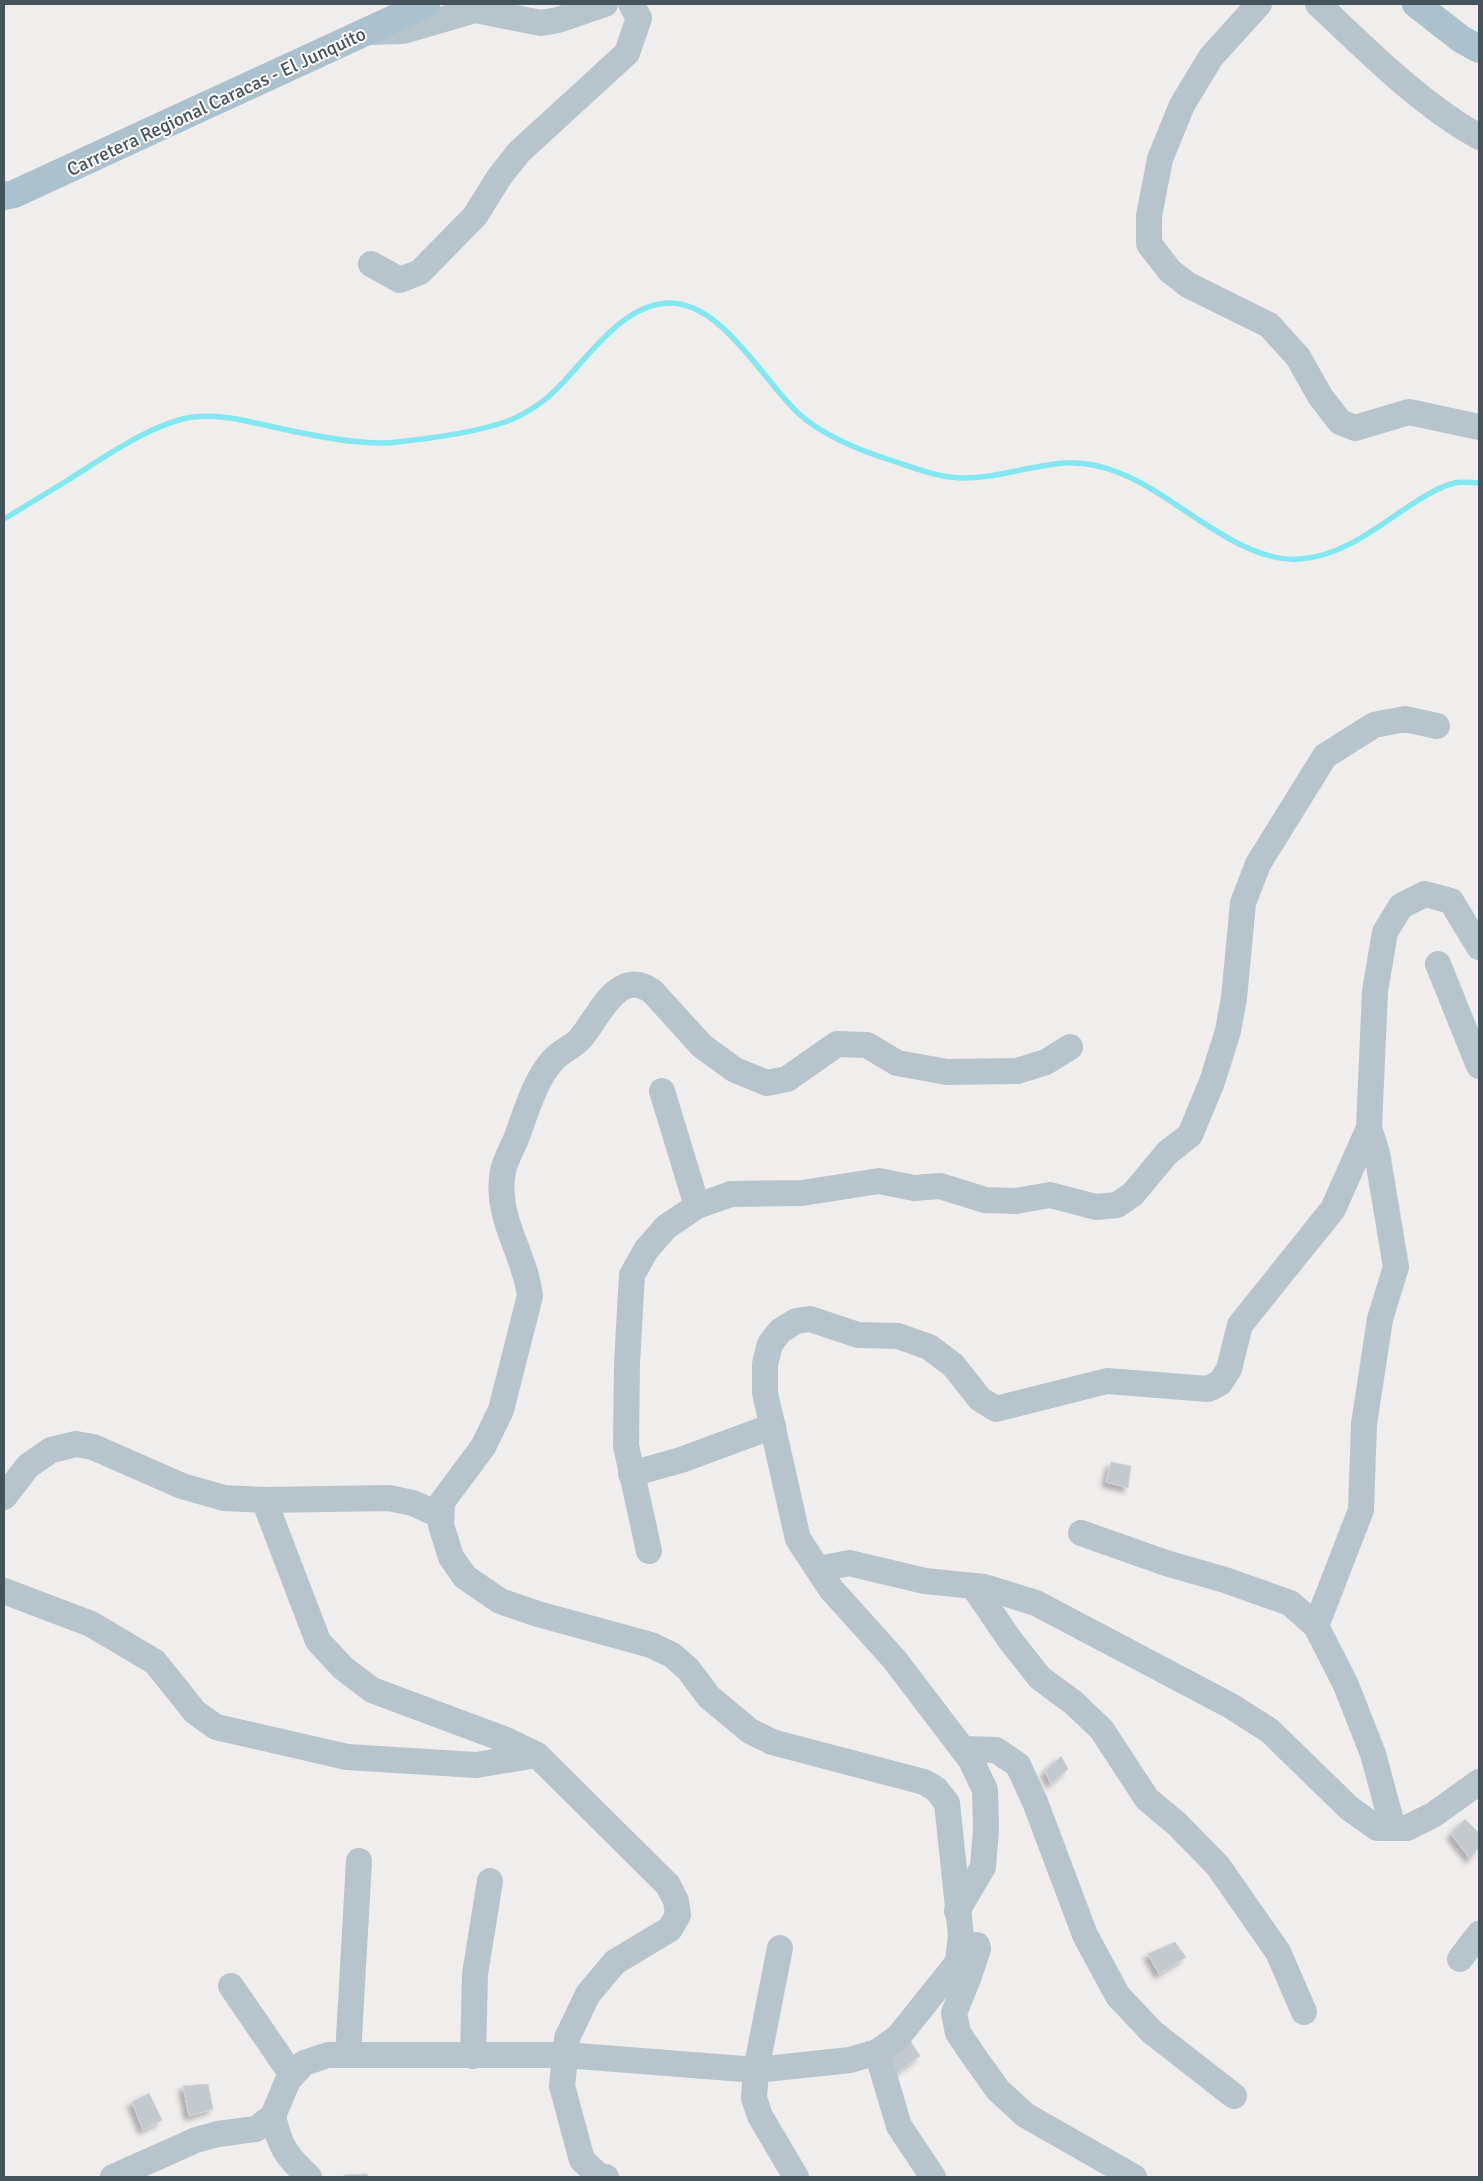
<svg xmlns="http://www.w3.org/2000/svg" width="1483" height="2181" viewBox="0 0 1483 2181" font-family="Signika,sans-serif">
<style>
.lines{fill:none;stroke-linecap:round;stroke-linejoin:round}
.stream{stroke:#83e7f0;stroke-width:5.5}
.building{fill:#c4c9cd;stroke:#d1d4d9;filter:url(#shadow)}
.minor{stroke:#b8c4cb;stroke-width:26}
.major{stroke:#abc1ce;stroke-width:28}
.labels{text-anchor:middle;stroke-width:4;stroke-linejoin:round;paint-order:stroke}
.street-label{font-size:19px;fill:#45535b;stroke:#fff}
</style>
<defs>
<filter id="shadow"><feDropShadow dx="-4.5" dy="4.5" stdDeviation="2.5" flood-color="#0004"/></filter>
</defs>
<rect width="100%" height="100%" fill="#f0eded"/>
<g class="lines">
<path class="stream" d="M4,519C25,506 47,493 68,480C103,458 152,423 193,417C226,413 260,425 292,431C321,437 352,443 382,443C396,443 410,440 423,439C451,435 478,431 505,422C519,417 536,407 548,397C583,367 618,304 669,303C722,302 764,382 798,413C822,435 856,449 887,459C907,465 929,475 950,477C990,482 1027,465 1066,463C1084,462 1105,467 1122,474C1176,495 1239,564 1300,559C1345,556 1380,524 1417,501C1428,494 1442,486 1454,483C1462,481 1472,483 1479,483"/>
</g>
<g class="building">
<path d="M1111,1462L1131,1466L1128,1488L1106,1482Z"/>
<path d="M1061,1756L1068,1769L1051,1784L1045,1771Z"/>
<path d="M1465,1819L1479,1833V1847L1470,1859L1451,1834Z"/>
<path d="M1175,1942L1186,1957L1159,1974L1148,1954Z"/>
<path d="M909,2039L920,2056L894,2075L886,2057Z"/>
<path d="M208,2084L213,2109L189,2116L183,2086Z"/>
<path d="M149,2093L162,2120L143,2130L132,2102Z"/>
<path d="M367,2174L368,2177H345L344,2175Z"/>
</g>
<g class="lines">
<g class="minor">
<path d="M1259,4L1211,57L1182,105L1160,159L1149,216V244L1170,271L1188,285L1269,325L1298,357L1320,396L1340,422L1355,428L1409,412L1479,427"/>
<path d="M1318,4C1368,51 1419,103 1479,137"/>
<path d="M366,32L403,31L475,10L541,23L558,20L605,4"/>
<path d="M371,264L400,280L420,272L475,216L500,176L519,152L627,53L639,18L631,4"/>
<path d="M1438,964L1479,1066"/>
<path d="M662,1091L697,1206"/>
<path d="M631,1474L681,1460L773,1426"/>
<path d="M4,1497L28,1466L51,1450L76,1444L93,1447L182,1486L224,1498L264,1500L389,1498L413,1503L441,1516"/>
<path d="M264,1500L318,1641L343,1668L372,1690L506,1740L537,1755L668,1885L676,1901L678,1915L670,1929L615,1962L588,1994L567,2038L562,2086L582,2160L598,2175L606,2177"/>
<path d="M1081,1533L1166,1563L1225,1580L1290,1603L1316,1626L1346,1685L1373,1754L1393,1828"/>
<path d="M649,1551L626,1446L627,1363L632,1275L646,1250L666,1227L697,1206L731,1194L802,1193L879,1181L914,1188L940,1186L985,1200L1016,1201L1050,1195L1096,1207L1117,1205L1133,1194L1167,1153L1190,1135L1212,1082L1228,1031L1234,998L1243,903L1258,864L1325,756L1374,725L1405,719L1437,726"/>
<path d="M819,1569L849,1563L925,1581L984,1587L1036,1603L1231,1706L1270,1731L1349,1808L1377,1828H1407L1433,1815L1479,1782"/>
<path d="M973,1586L1010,1640L1040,1678L1074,1703L1102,1730L1147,1799L1177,1824L1218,1866L1278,1952L1304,2012"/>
<path d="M4,1591L91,1624L155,1662L195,1712L216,1727L347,1757L476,1765L537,1755"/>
<path d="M1316,1626L1361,1510L1364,1424L1380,1319L1396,1267L1377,1153L1369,1128L1375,991L1385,932L1401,906L1425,894L1451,901L1479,947"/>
<path d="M963,1749L996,1750L1018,1765L1035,1802L1085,1935L1118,1996L1152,2032L1234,2096"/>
<path d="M957,1911L983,1867L986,1829L985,1790L971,1760L894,1659L831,1589L798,1539L765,1393V1364L770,1344L780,1331L796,1321L810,1319L858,1335L898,1336L929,1347L953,1365L980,1399L996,1409L1107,1381L1208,1389L1220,1383L1229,1369L1240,1325L1333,1209L1369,1128"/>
<path d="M977,1945L978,1949L969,1976L954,2013L958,2033L975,2058L998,2090L1025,2115L1134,2177"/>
<path d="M780,1948L756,2070L754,2098L760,2116L796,2177"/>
<path d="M1460,1959L1479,1934"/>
<path d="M231,1986L292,2075"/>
<path d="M877,2052L899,2126L933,2177"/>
<path d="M348,2055L359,1861"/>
<path d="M473,2056L475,1974L490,1881"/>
<path d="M273,2116C280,2147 286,2156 309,2177"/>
<path d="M113,2177L196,2140L218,2134L256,2129L273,2116L288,2080L304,2063L328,2055H565L756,2070L850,2060L877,2052L898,2037L958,1962L961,1936L947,1803L936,1789L924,1782L772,1742L750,1731L709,1697L688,1669L672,1655L651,1645L538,1614L500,1601L465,1577L451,1557L441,1525L442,1502L483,1447L501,1410L530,1296C525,1253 494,1217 503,1171C505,1160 512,1149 516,1139C526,1113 534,1081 553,1060C561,1051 573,1047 580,1039C599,1017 617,967 652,991L702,1046L735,1070L767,1083L787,1079L837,1044L867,1045L897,1063L947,1072L1017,1071L1046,1062L1070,1047"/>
</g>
<g class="major">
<path d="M1416,4L1461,39L1479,49"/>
<path d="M4,196L14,194L426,4"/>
</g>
</g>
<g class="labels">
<g class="street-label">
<text transform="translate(216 101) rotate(-25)" y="7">Carretera Regional Caracas - El Junquito</text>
</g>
</g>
<rect width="1483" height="2181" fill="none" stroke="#45535b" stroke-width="10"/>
</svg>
